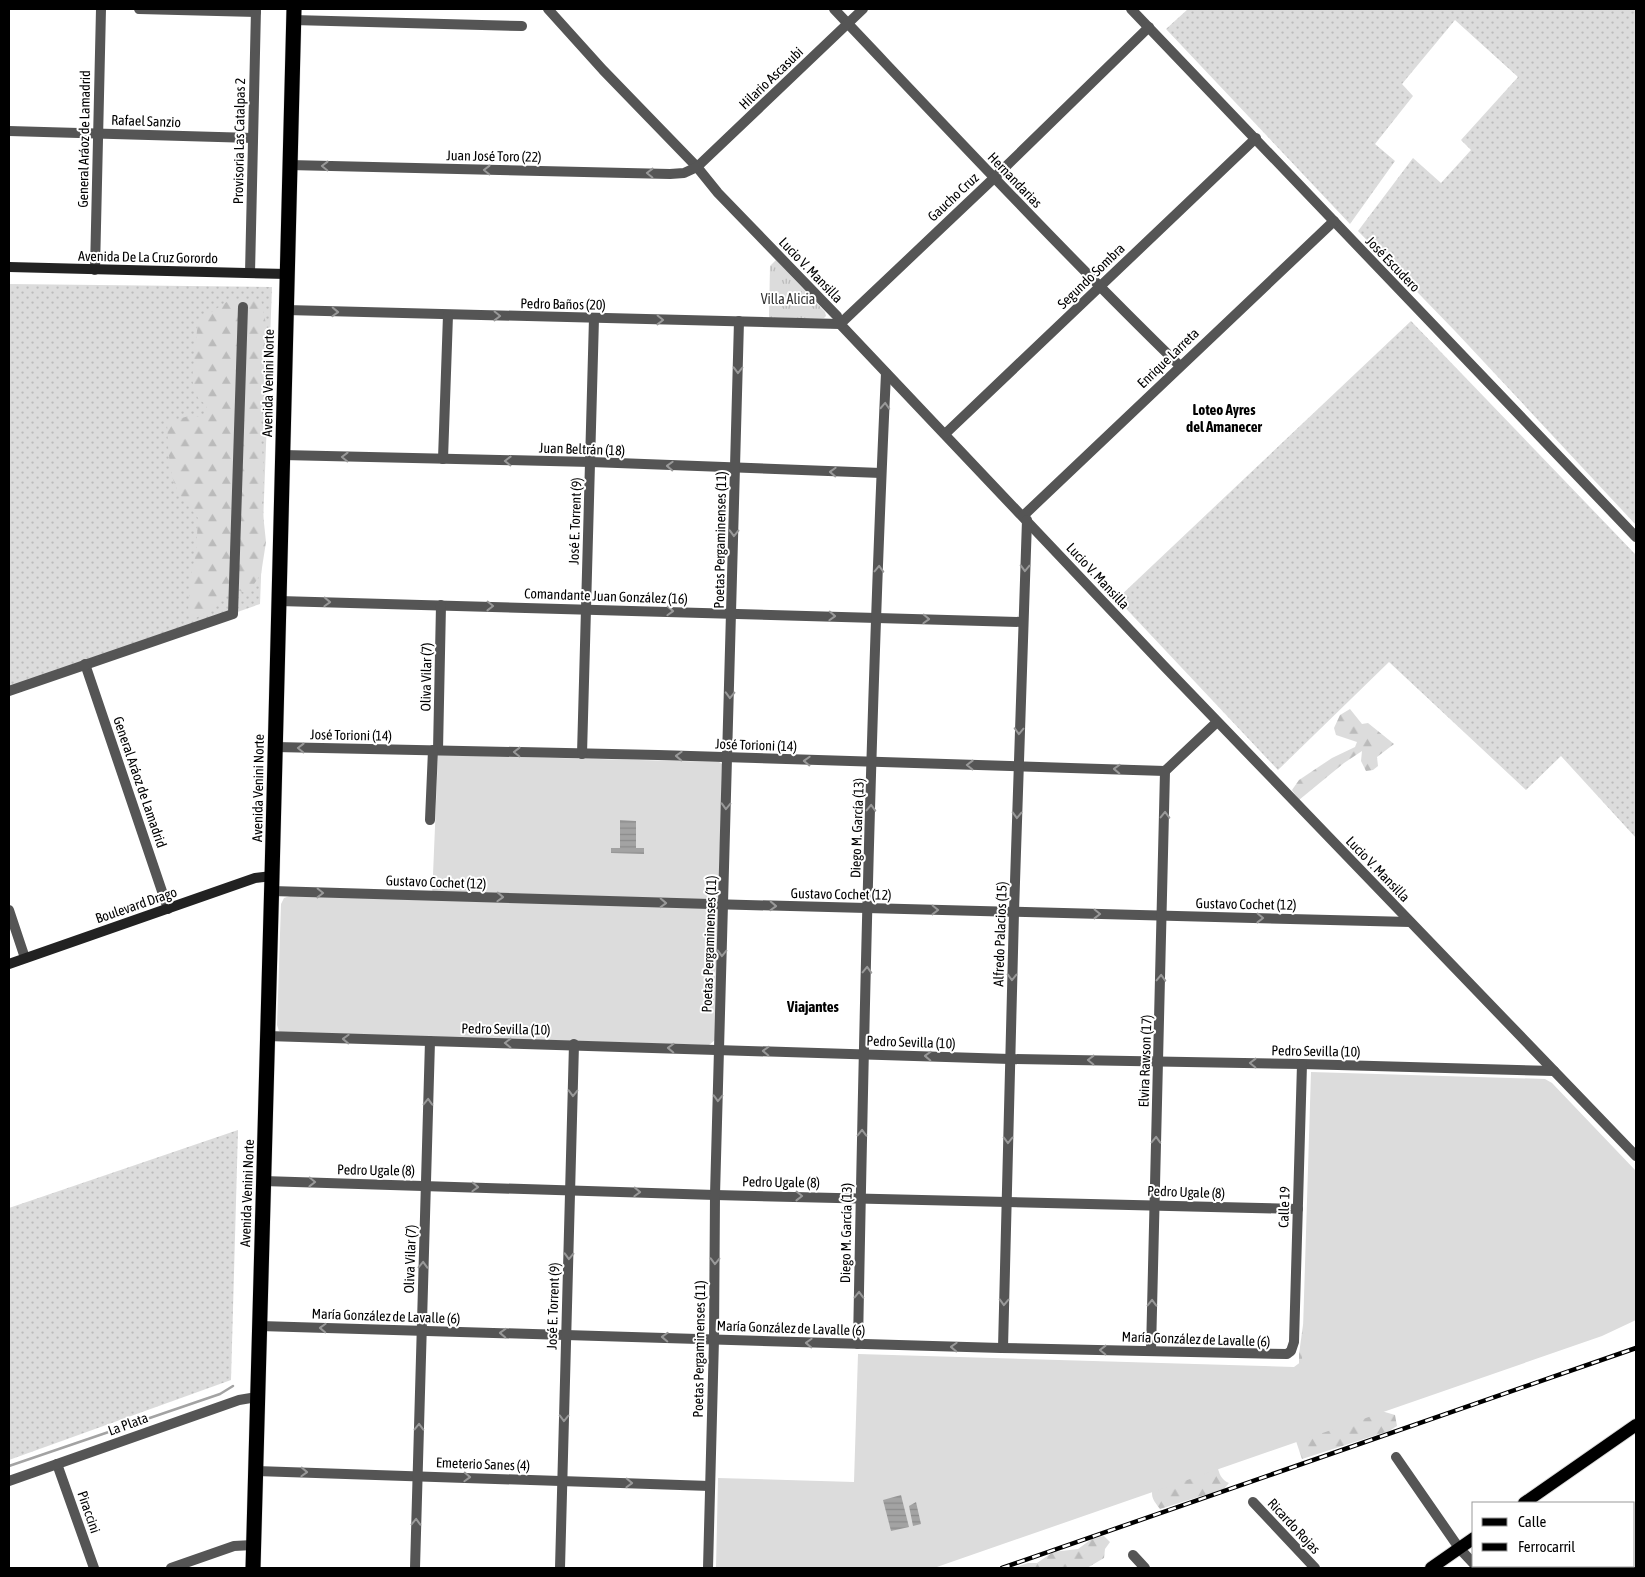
<svg xmlns="http://www.w3.org/2000/svg" width="1645" height="1577" viewBox="0 0 1645 1577" font-family="'Asap Condensed',sans-serif">
<style>
.grass{fill:url(#grass-dots)}
.forest{fill:url(#forest-firs)}
.park{fill:url(#park-tufts)}
.pitch{fill:#dcdcdc}
.water{fill:url(#water-rules)}
.lines{fill:none;stroke-linecap:round;stroke-linejoin:round}
.stream{stroke:#a3a3a3;stroke-width:2.5}
.primary-casing{stroke:#dbdbdb;stroke-width:14}
.highway-casing{stroke:#dbdbdb;stroke-width:16}
.street{stroke:#555;stroke-width:10}
.secondary{stroke:#222;stroke-width:10}
.primary{stroke:#000;stroke-width:12}
.highway{stroke:#000;stroke-width:15}
.rail-casing{stroke:#000;stroke-width:4.5}
.rail{stroke:#fff;stroke-width:2.5;stroke-dasharray:8;stroke-linecap:butt}
.oneway{stroke:#999}
.labels{text-anchor:middle;stroke-width:4;stroke-linejoin:round;paint-order:stroke}
.street-label{font-size:14px;fill:#000;stroke:#fff}
.park-label{font-size:14px;fill:#333;stroke:#fff}
.neighbourhood-label{font-size:15px;font-weight:bold;fill:#000;stroke:#fff}
</style>
<defs>
<pattern id="grass-dots" width="8" height="8" patternUnits="userSpaceOnUse" patternTransform="scale(1.25)"><rect width="8" height="8" fill="#dcdcdc"/><path d="M2 2h.1M6 6h.1" fill="none" stroke="#bbb" stroke-width="1.8" stroke-linecap="round"/></pattern>
<pattern id="forest-firs" width="22" height="20" patternUnits="userSpaceOnUse" patternTransform="scale(1.25)"><rect width="22" height="20" fill="#dcdcdc"/><path d="M5 1l3.5 6h-7zM16 11l3.5 6h-7z" fill="#bbb"/></pattern>
<pattern id="park-tufts" width="24" height="20" patternUnits="userSpaceOnUse" patternTransform="scale(1.25)"><rect width="24" height="20" fill="#dcdcdc"/><path d="M3 7l-1-3M5 7V3M7 7l1-3M15 17l-1-3M17 17v-4M19 17l1-3" fill="none" stroke="#bbb"/></pattern>
<pattern id="water-rules" width="6" height="5" patternUnits="userSpaceOnUse" patternTransform="scale(1.25)"><rect width="6" height="5" fill="#a3a3a3"/><path d="M0 2.5h6" fill="none" stroke="#8b8b8b"/></pattern>
</defs>
<rect width="100%" height="100%" fill="#fff"/>
<g class="grass">
<path d="M1188,9H1636V525L1455,331L1358,231L1413,158L1441,183L1471,150L1461,140L1518,77L1455,20L1402,84L1413,96L1375,144L1395,161L1350,224L1166,29Z"/>
<path d="M9,284L272,287L260,604L9,692Z"/>
<path d="M1411,321L1636,555V838L1561,756L1526,790L1389,662L1278,770L1117,599Z"/>
<path d="M238,1130L231,1380L9,1460V1208Z"/>
</g>
<g class="forest">
<path d="M261,300L267,329L268,359L260,429L264,469L262,504L266,542L261,574L247,594L231,587L217,606L196,618L188,615L190,579L196,553L198,518C190,508 180,497 175,485C168,467 168,441 167,422L189,416L203,417L207,406L198,398L192,380L198,321L228,301Z"/>
<path d="M1350,709L1362,724L1368,723L1394,744L1377,757L1378,766L1373,770L1366,771L1361,761L1362,751L1344,763L1299,800L1292,790L1299,780L1332,758L1355,747L1357,742L1336,735L1334,728L1340,715Z"/>
<path d="M1307,1318L1378,1410L1395,1415L1397,1426L1389,1431L1302,1459L1289,1420L1299,1390V1354L1303,1325Z"/>
<path d="M1217,1465C1219,1473 1221,1480 1229,1483L1224,1489L1160,1509C1154,1501 1150,1497 1153,1487Z"/>
<path d="M1104,1536L1110,1542L1105,1549L1104,1558L1087,1568H1013L1028,1563H1037L1053,1552L1078,1549L1093,1538Z"/>
</g>
<path class="park" d="M776,260L825,312L826,316L824,318H769L770,266Z"/>
<g class="pitch">
<path d="M438,755L719,762L722,764L715,1040L709,1045L282,1033L279,1031L277,1025L281,904L284,898L290,896L432,899Z"/>
<path d="M1311,1072L1545,1079L1552,1083L1636,1171V1320L1602,1336L934,1568H716L718,1478L854,1482L858,1354L1294,1367L1302,1361Z"/>
</g>
<g class="water">
<path d="M620,820L636,821V848H644V854L611,853V848H620Z"/>
<path d="M901,1495L909,1527L891,1531L883,1500Z"/>
<path d="M916,1502L921,1524L913,1526L909,1506Z"/>
</g>
<g class="lines">
<path class="stream" d="M9,1466L220,1394L233,1386"/>
<g class="primary-casing">
<g id="primary">
<path d="M1524,1503L1636,1425"/>
<path d="M1431,1568L1474,1538"/>
</g>
</g>
<g class="highway-casing">
<path id="highway" d="M253,1568L272,876L294,9"/>
</g>
<g class="street">
<path d="M139,9L256,12"/>
<path d="M548,9L603,70L697,167L718,193L837,316L840,324L1163,665L1636,1156"/>
<path d="M834,9C948,129 1061,250 1180,366"/>
<path d="M1131,9L1636,537"/>
<path d="M293,20L522,26"/>
<path d="M9,131L253,138"/>
<path d="M289,165L670,174L684,173L697,167L863,9"/>
<path d="M95,270L101,9"/>
<path d="M250,273L256,9"/>
<path d="M286,310L840,324L994,178L1149,27"/>
<path d="M945,434L1256,138"/>
<path d="M283,455L591,462L881,473"/>
<path d="M443,459L448,315"/>
<path d="M1023,516L1334,221"/>
<path d="M279,601L1022,622"/>
<path d="M85,664L168,909"/>
<path d="M9,691L233,614L243,307"/>
<path d="M275,747L658,755L1165,771L1217,722"/>
<path d="M438,750L441,605"/>
<path d="M582,754L594,318"/>
<path d="M430,820L433,750"/>
<path d="M272,891L710,904L1410,922"/>
<path d="M9,910L25,958"/>
<path d="M267,1036L1010,1059L1302,1064L1554,1071"/>
<path d="M263,1181L715,1195L1298,1209"/>
<path d="M260,1326L1001,1348L1287,1354L1291,1351L1294,1342L1302,1064"/>
<path d="M858,1344C864,1020 871,697 886,373"/>
<path d="M1003,1348L1014,912L1027,520"/>
<path d="M1151,1351L1165,771"/>
<path d="M1396,1457L1459,1548L1474,1564"/>
<path d="M57,1464L94,1568"/>
<path d="M256,1471L710,1486"/>
<path d="M9,1481L239,1400L257,1397"/>
<path d="M1253,1502L1315,1568"/>
<path d="M1133,1555L1145,1568"/>
<path d="M171,1568L234,1546L253,1545"/>
<path d="M415,1568L430,1041"/>
<path d="M560,1568L574,1044"/>
<path d="M708,1568L714,1339L715,1195L739,321"/>
</g>
<g class="secondary">
<path d="M9,267L287,274"/>
<path d="M9,964L255,878L272,876"/>
</g>
<use href="#primary" class="primary"/>
<use href="#highway" class="highway"/>
<g class="rail-casing">
<path id="rail" d="M1002,1568L1636,1348"/>
</g>
<use href="#rail" class="rail"/>
</g>
<defs><path id="oneway-chevron" d="M-2-3.5L2.5 0L-2 3.5" fill="none" stroke-width="1.6" stroke-linecap="round" stroke-linejoin="round" transform="scale(1.25)"/></defs>
<g class="oneway">
<use href="#oneway-chevron" transform="translate(325 166) rotate(-179)"/>
<use href="#oneway-chevron" transform="translate(487 170) rotate(-179)"/>
<use href="#oneway-chevron" transform="translate(650 173) rotate(-179)"/>
<use href="#oneway-chevron" transform="translate(335 312) rotate(2)"/>
<use href="#oneway-chevron" transform="translate(497 316) rotate(1)"/>
<use href="#oneway-chevron" transform="translate(660 320) rotate(1)"/>
<use href="#oneway-chevron" transform="translate(738 370) rotate(91)"/>
<use href="#oneway-chevron" transform="translate(885 406) rotate(-87)"/>
<use href="#oneway-chevron" transform="translate(345 457) rotate(-179)"/>
<use href="#oneway-chevron" transform="translate(508 461) rotate(-179)"/>
<use href="#oneway-chevron" transform="translate(670 466) rotate(-178)"/>
<use href="#oneway-chevron" transform="translate(833 472) rotate(-178)"/>
<use href="#oneway-chevron" transform="translate(734 533) rotate(91)"/>
<use href="#oneway-chevron" transform="translate(1025 568) rotate(92)"/>
<use href="#oneway-chevron" transform="translate(879 569) rotate(-88)"/>
<use href="#oneway-chevron" transform="translate(327 602) rotate(2)"/>
<use href="#oneway-chevron" transform="translate(490 606) rotate(1)"/>
<use href="#oneway-chevron" transform="translate(670 611) rotate(2)"/>
<use href="#oneway-chevron" transform="translate(832 616) rotate(2)"/>
<use href="#oneway-chevron" transform="translate(926 619) rotate(2)"/>
<use href="#oneway-chevron" transform="translate(730 695) rotate(92)"/>
<use href="#oneway-chevron" transform="translate(1019 731) rotate(92)"/>
<use href="#oneway-chevron" transform="translate(301 748) rotate(-179)"/>
<use href="#oneway-chevron" transform="translate(517 752) rotate(-179)"/>
<use href="#oneway-chevron" transform="translate(679 756) rotate(-178)"/>
<use href="#oneway-chevron" transform="translate(807 761) rotate(-178)"/>
<use href="#oneway-chevron" transform="translate(970 765) rotate(-179)"/>
<use href="#oneway-chevron" transform="translate(1117 769) rotate(-178)"/>
<use href="#oneway-chevron" transform="translate(726 806) rotate(92)"/>
<use href="#oneway-chevron" transform="translate(871 808) rotate(-88)"/>
<use href="#oneway-chevron" transform="translate(1017 815) rotate(92)"/>
<use href="#oneway-chevron" transform="translate(1165 815) rotate(-89)"/>
<use href="#oneway-chevron" transform="translate(320 893) rotate(1)"/>
<use href="#oneway-chevron" transform="translate(500 897) rotate(2)"/>
<use href="#oneway-chevron" transform="translate(663 903) rotate(2)"/>
<use href="#oneway-chevron" transform="translate(773 906) rotate(2)"/>
<use href="#oneway-chevron" transform="translate(935 910) rotate(1)"/>
<use href="#oneway-chevron" transform="translate(1097 914) rotate(1)"/>
<use href="#oneway-chevron" transform="translate(1260 918) rotate(1)"/>
<use href="#oneway-chevron" transform="translate(722 953) rotate(92)"/>
<use href="#oneway-chevron" transform="translate(867 970) rotate(-88)"/>
<use href="#oneway-chevron" transform="translate(1012 977) rotate(91)"/>
<use href="#oneway-chevron" transform="translate(1161 978) rotate(-88)"/>
<use href="#oneway-chevron" transform="translate(346 1039) rotate(-178)"/>
<use href="#oneway-chevron" transform="translate(508 1043) rotate(-179)"/>
<use href="#oneway-chevron" transform="translate(671 1048) rotate(-178)"/>
<use href="#oneway-chevron" transform="translate(766 1051) rotate(-178)"/>
<use href="#oneway-chevron" transform="translate(928 1056) rotate(-178)"/>
<use href="#oneway-chevron" transform="translate(1091 1060) rotate(-179)"/>
<use href="#oneway-chevron" transform="translate(1253 1063) rotate(-179)"/>
<use href="#oneway-chevron" transform="translate(573 1093) rotate(91)"/>
<use href="#oneway-chevron" transform="translate(718 1098) rotate(92)"/>
<use href="#oneway-chevron" transform="translate(428 1102) rotate(-88)"/>
<use href="#oneway-chevron" transform="translate(862 1133) rotate(-89)"/>
<use href="#oneway-chevron" transform="translate(1008 1140) rotate(91)"/>
<use href="#oneway-chevron" transform="translate(1156 1140) rotate(-88)"/>
<use href="#oneway-chevron" transform="translate(312 1182) rotate(1)"/>
<use href="#oneway-chevron" transform="translate(475 1187) rotate(2)"/>
<use href="#oneway-chevron" transform="translate(637 1192) rotate(2)"/>
<use href="#oneway-chevron" transform="translate(799 1196) rotate(1)"/>
<use href="#oneway-chevron" transform="translate(569 1256) rotate(92)"/>
<use href="#oneway-chevron" transform="translate(715 1261) rotate(91)"/>
<use href="#oneway-chevron" transform="translate(423 1265) rotate(-88)"/>
<use href="#oneway-chevron" transform="translate(859 1295) rotate(-89)"/>
<use href="#oneway-chevron" transform="translate(1004 1302) rotate(92)"/>
<use href="#oneway-chevron" transform="translate(1152 1303) rotate(-89)"/>
<use href="#oneway-chevron" transform="translate(323 1328) rotate(-178)"/>
<use href="#oneway-chevron" transform="translate(503 1333) rotate(-178)"/>
<use href="#oneway-chevron" transform="translate(665 1337) rotate(-178)"/>
<use href="#oneway-chevron" transform="translate(809 1343) rotate(-178)"/>
<use href="#oneway-chevron" transform="translate(954 1347) rotate(-178)"/>
<use href="#oneway-chevron" transform="translate(1103 1350) rotate(-179)"/>
<use href="#oneway-chevron" transform="translate(564 1418) rotate(91)"/>
<use href="#oneway-chevron" transform="translate(419 1427) rotate(-89)"/>
<use href="#oneway-chevron" transform="translate(304 1472) rotate(2)"/>
<use href="#oneway-chevron" transform="translate(467 1477) rotate(2)"/>
<use href="#oneway-chevron" transform="translate(629 1483) rotate(2)"/>
<use href="#oneway-chevron" transform="translate(416 1522) rotate(-88)"/>
</g>
<g class="labels">
<g class="street-label">
<text transform="translate(771 78) rotate(-44)" y="5">Hilario Ascasubi</text>
<text transform="translate(146 121) rotate(2)" y="5">Rafael Sanzio</text>
<text transform="translate(84 139) rotate(-89)" y="5">General Aráoz de Lamadrid</text>
<text transform="translate(239 141) rotate(-89)" y="5">Provisoria Las Catalpas 2</text>
<text transform="translate(494 156) rotate(1)" y="5">Juan José Toro (22)</text>
<text transform="translate(1015 180) rotate(46)" y="5">Hernandarias</text>
<text transform="translate(953 197) rotate(-43)" y="5">Gaucho Cruz</text>
<text transform="translate(148 257) rotate(1)" y="5">Avenida De La Cruz Gorordo</text>
<text transform="translate(1393 264) rotate(46)" y="5">José Escudero</text>
<text transform="translate(811 270) rotate(46)" y="5">Lucio V. Mansilla</text>
<text transform="translate(1091 276) rotate(-44)" y="5">Segundo Sombra</text>
<text transform="translate(563 304) rotate(1)" y="5">Pedro Baños (20)</text>
<text transform="translate(1168 358) rotate(-44)" y="5">Enrique Larreta</text>
<text transform="translate(268 383) rotate(-89)" y="5">Avenida Venini Norte</text>
<text transform="translate(582 449) rotate(2)" y="5">Juan Beltrán (18)</text>
<text transform="translate(575 521) rotate(-88)" y="5">José E. Torrent (9)</text>
<text transform="translate(720 540) rotate(-89)" y="5">Poetas Pergaminenses (11)</text>
<text transform="translate(1098 576) rotate(47)" y="5">Lucio V. Mansilla</text>
<text transform="translate(606 596) rotate(2)" y="5">Comandante Juan González (16)</text>
<text transform="translate(426 677) rotate(-89)" y="5">Oliva Vilar (7)</text>
<text transform="translate(351 735) rotate(1)" y="5">José Torioni (14)</text>
<text transform="translate(756 745) rotate(2)" y="5">José Torioni (14)</text>
<text transform="translate(140 782) rotate(71)" y="5">General Aráoz de Lamadrid</text>
<text transform="translate(258 788) rotate(-89)" y="5">Avenida Venini Norte</text>
<text transform="translate(857 828) rotate(-88)" y="5">Diego M. García (13)</text>
<text transform="translate(1378 869) rotate(46)" y="5">Lucio V. Mansilla</text>
<text transform="translate(436 882) rotate(2)" y="5">Gustavo Cochet (12)</text>
<text transform="translate(841 894) rotate(1)" y="5">Gustavo Cochet (12)</text>
<text transform="translate(1246 904) rotate(1)" y="5">Gustavo Cochet (12)</text>
<text transform="translate(136 905) rotate(-19)" y="5">Boulevard Drago</text>
<text transform="translate(1000 934) rotate(-88)" y="5">Alfredo Palacios (15)</text>
<text transform="translate(709 944) rotate(-88)" y="5">Poetas Pergaminenses (11)</text>
<text transform="translate(506 1029) rotate(1)" y="5">Pedro Sevilla (10)</text>
<text transform="translate(911 1042) rotate(2)" y="5">Pedro Sevilla (10)</text>
<text transform="translate(1316 1051) rotate(1)" y="5">Pedro Sevilla (10)</text>
<text transform="translate(1145 1061) rotate(-88)" y="5">Elvira Rawson (17)</text>
<text transform="translate(376 1170) rotate(1)" y="5">Pedro Ugale (8)</text>
<text transform="translate(781 1182) rotate(1)" y="5">Pedro Ugale (8)</text>
<text transform="translate(1186 1192) rotate(2)" y="5">Pedro Ugale (8)</text>
<text transform="translate(247 1193) rotate(-88)" y="5">Avenida Venini Norte</text>
<text transform="translate(1284 1207) rotate(-88)" y="5">Calle 19</text>
<text transform="translate(846 1233) rotate(-89)" y="5">Diego M. García (13)</text>
<text transform="translate(410 1259) rotate(-88)" y="5">Oliva Vilar (7)</text>
<text transform="translate(553 1306) rotate(-88)" y="5">José E. Torrent (9)</text>
<text transform="translate(386 1316) rotate(2)" y="5">María González de Lavalle (6)</text>
<text transform="translate(791 1328) rotate(2)" y="5">María González de Lavalle (6)</text>
<text transform="translate(1196 1339) rotate(2)" y="5">María González de Lavalle (6)</text>
<text transform="translate(699 1349) rotate(-89)" y="5">Poetas Pergaminenses (11)</text>
<text transform="translate(128 1424) rotate(-20)" y="5">La Plata</text>
<text transform="translate(483 1464) rotate(2)" y="5">Emeterio Sanes (4)</text>
<text transform="translate(89 1512) rotate(71)" y="5">Piraccini</text>
<text transform="translate(1294 1526) rotate(47)" y="5">Ricardo Rojas</text>
</g>
<g class="park-label">
<text x="788" y="304">Villa Alicia</text>
</g>
<g class="neighbourhood-label">
<text x="1224" y="415">Loteo Ayres<tspan x="1224" dy="17">del Amanecer</tspan></text>
<text x="813" y="1012">Viajantes</text>
</g>
</g>
<rect width="1645" height="1577" fill="none" stroke="#000000" stroke-width="20"/>
<rect x="1472" y="1502" width="162" height="65" fill="#ffffff" stroke="#999999"/>
<rect x="1482" y="1518" width="25" height="8" fill="#000000" stroke="#999999"/>
<text x="1518" y="1527" font-size="15" fill="#000000">Calle</text>
<rect x="1482" y="1543" width="25" height="8" fill="#000000" stroke="#999999"/>
<text x="1518" y="1552" font-size="15" fill="#000000">Ferrocarril</text>
</svg>
